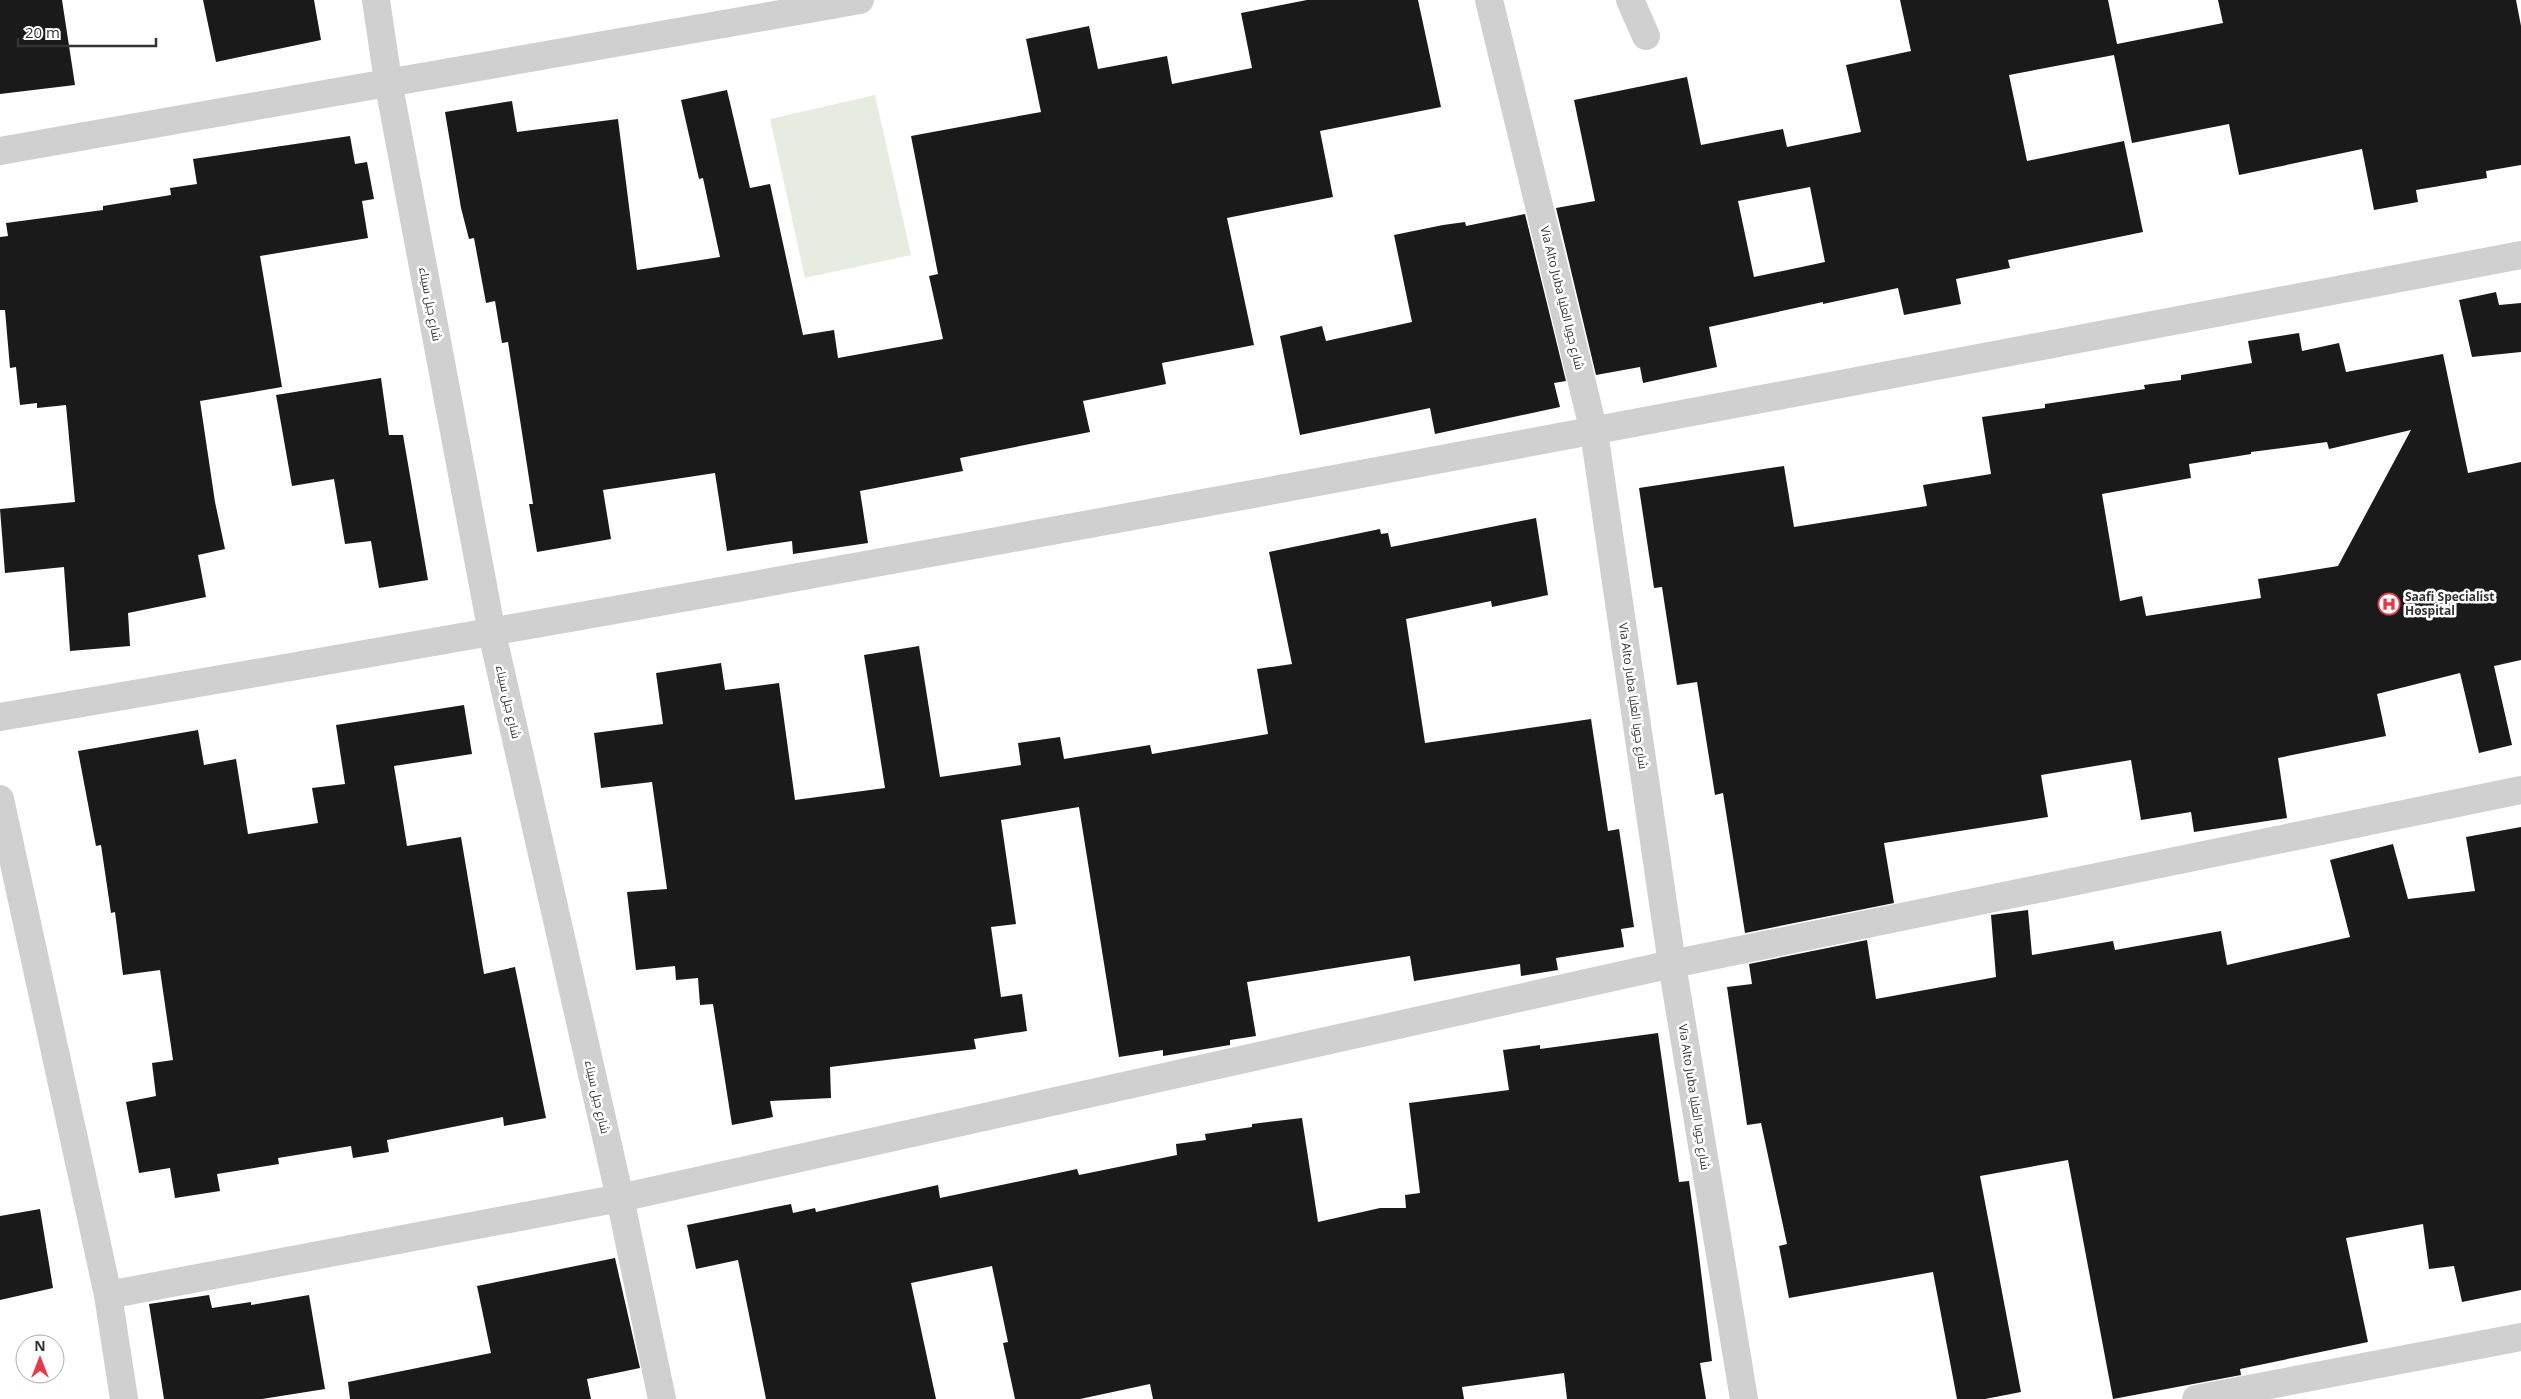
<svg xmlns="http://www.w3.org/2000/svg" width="2521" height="1399" viewBox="0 0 2521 1399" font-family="'Open Sans',Cairo,sans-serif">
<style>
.green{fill:#e6ecdf}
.building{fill:#1a1a1a;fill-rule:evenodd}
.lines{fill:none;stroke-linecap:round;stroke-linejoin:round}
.minor{stroke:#d0d0d0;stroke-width:28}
.labels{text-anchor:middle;stroke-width:5;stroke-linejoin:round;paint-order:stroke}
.street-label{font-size:12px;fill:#333;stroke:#fff}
.poi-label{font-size:12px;font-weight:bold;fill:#333;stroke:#fff;text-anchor:start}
</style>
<rect width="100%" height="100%" fill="#fff"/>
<path class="green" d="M875,95L911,255L805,278L770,119Z"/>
<g class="building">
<path d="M0,0H62L75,85L0,94Z"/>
<path d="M203,0H314L321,40L216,62Z"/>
<path d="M1307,0H1418L1441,107L1320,131L1333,197L1227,218L1254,345L1162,363L1166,384L1083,401L1090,432L960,458L963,471L860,491L868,543L793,554L792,541L727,551L715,473L603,490L611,539L537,552L529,504H533L508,342L502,343L495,301L486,303L474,238L469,239L461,208L445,112L512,101L517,132L618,119L637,270L720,257L703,178L699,179L681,100L727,90L750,188L770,184L803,335L834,330L838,358L943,339L929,276L938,274L911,136L1041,112L1026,39L1089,26L1098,69L1167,56L1172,84L1252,68L1241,13Z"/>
<path d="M1900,0H2108L2117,44L2223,23L2218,0H2516L2521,26V165L2486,171L2487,178L2416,190L2418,202L2374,210L2362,149L2239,175L2229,124L2132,143L2114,55L2009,75L2027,161L2124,141L2143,232L2008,260L2010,268L1956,279L1961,304L1904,315L1898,288L1823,304V302L1709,327L1717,367L1643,383L1640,367L1596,375L1556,208L1595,201L1574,100L1687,77L1701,145L1783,129L1787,147L1861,132L1846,65L1911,51ZM1810,187L1825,262L1754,277L1738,201Z"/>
<path d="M350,136L355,164L367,162L374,199L362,201L368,238L260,256L282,387L200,401L215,502L225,549L198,555L206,597L128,613L130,646L70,651L64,567L5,573L0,509L75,502L66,405L37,408V403L20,405L16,367L10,368L5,310H0V237L8,236L6,223L103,210V206L171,195L170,188L197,184L193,159Z"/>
<path d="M1525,214L1566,381L1554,383L1560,407L1435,434L1430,408L1300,435L1280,336L1322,326L1326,341L1412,322L1394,235L1443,225L1465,222L1466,226Z"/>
<path d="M2496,292L2499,305L2521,303V352L2472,357L2459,300Z"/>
<path d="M2299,333L2302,351L2339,343L2346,372L2443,354L2468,473L2521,462V660L2494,666L2512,745L2479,753L2460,673L2377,694L2386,736L2278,758L2287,818L2194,832L2191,812L2141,820L2131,760L2041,775L2048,817L1884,843L1894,903L1745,933L1723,793L1715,795L1697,682L1677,685L1662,587L1654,588L1639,488L1784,466L1794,527L1927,506L1923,485L1991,474L1982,417L2045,408V404L2145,389L2144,385L2181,380V375L2252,363L2248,341ZM2411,430L2338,566L2258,579L2261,598L2146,616L2142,596L2120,601L2102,494L2191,478L2189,464L2251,454V452L2327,442L2329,449Z"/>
<path d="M381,378L389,435H403L428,580L379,588L371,541L345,544L334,479L292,486L276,395Z"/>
<path d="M1536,518L1548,595L1492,607L1491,601L1406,619L1425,743L1591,719L1608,831L1619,829L1634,927L1621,929L1624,947L1556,958L1558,970L1521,976L1520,964L1414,981L1410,956L1247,982L1256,1036L1230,1040V1045L1163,1056V1050L1119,1057L1079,807L1001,820L1016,924L991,927L1001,997L1022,994L1027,1031L974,1039L976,1049L830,1067L831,1098L770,1101L773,1117L732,1125L713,1004L700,1005L698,978L676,980L675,966L636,970L627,892L667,889L652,782L601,788L594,733L663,724L656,673L721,663L725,690L779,683L795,800L885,788L864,655L919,646L940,777L1021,765L1018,743L1060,737L1064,759L1150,745L1152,754L1268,734L1257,669L1292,664L1269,552L1380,529L1381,534L1388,533L1391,547Z"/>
<path d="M464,705L472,754L394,766L407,846L461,837L484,974L515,967L546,1118L504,1126L503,1117L387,1140L389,1152L353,1158L351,1146L278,1158L279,1164L217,1174L220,1191L175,1198L170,1168L139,1173L126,1102L156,1096L152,1063L173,1060L160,970L123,975L115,912L111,913L101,845L96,846L78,751L198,730L204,765L236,759L248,834L318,823L312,788L345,784L336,725Z"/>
<path d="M2521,827V1290L2462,1302L2454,1266L2429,1269L2423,1224L2346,1238L2368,1342L2240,1369L2241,1375L2113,1399L2068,1160L1980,1176L2021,1392L1985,1399H1957L1933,1272L1789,1298L1779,1246L1787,1244L1761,1123L1747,1125L1727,987L1752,984L1749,964L1867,940L1876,999L1996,977L1991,915L2028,910L2032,955L2113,941L2115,950L2221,931L2227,965L2350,937L2330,860L2393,844L2408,899L2475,891L2466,837Z"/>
<path d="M1658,1033L1679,1182L1689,1181L1698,1247L1712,1361L1700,1363L1706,1399H1567L1564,1373L1462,1387L1464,1399H1153L1150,1384L1080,1399H1015L1003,1343L1008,1342L992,1266L911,1283L936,1399H766L738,1260L696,1269L687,1225L791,1204L793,1213L815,1208L816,1212L938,1185L940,1198L1077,1169L1079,1175L1177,1155L1176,1144L1206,1140L1205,1134L1252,1127V1124L1302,1118L1318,1222L1380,1208H1406L1405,1195L1420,1193L1409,1103L1509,1090L1503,1050L1540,1045V1049Z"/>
<path d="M40,1209L53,1288L0,1300V1216Z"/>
<path d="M615,1258L640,1368L587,1379L591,1399H350L348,1382L491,1353L477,1286Z"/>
<path d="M209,1295L212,1308L251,1302V1305L309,1295L325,1389L262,1399H164L149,1304Z"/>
</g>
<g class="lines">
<g class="minor">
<path d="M376,0L388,81L492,633L620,1198L662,1399"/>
<path d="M1489,0L1594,432L1672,964L1744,1399"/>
<path d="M1630,0L1646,36"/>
<path d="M0,151L860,0"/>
<path d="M0,717C842,574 1682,415 2521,255"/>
<path d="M0,799L108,1295L124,1399"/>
<path d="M108,1295L620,1198L1672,964L2521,790"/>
<path d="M2196,1399L2521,1337"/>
</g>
</g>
<defs>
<g id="hospital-ring" transform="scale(1.125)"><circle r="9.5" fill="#fff" stroke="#e63946" stroke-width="1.5"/><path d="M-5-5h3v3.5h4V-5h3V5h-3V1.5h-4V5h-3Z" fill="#e63946"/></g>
</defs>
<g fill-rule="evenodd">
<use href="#hospital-ring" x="2389" y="604"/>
</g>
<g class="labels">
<g class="street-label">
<text transform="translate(1562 298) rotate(76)" y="4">Via Alto Juba شارع جوبا العليا</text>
<text transform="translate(430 304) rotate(79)" y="4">شارع جبل سيناء</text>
<text transform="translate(1633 696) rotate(82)" y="4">Via Alto Juba شارع جوبا العليا</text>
<text transform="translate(508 702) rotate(77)" y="4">شارع جبل سيناء</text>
<text transform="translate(597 1097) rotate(77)" y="4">شارع جبل سيناء</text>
<text transform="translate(1694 1097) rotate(81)" y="4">Via Alto Juba شارع جوبا العليا</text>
</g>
<g class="poi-label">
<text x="2405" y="601">Saafi Specialist<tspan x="2405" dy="14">Hospital</tspan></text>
</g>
</g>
<g transform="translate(40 1359)"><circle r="24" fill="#ffffff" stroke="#adadad"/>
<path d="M0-4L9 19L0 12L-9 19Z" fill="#e63946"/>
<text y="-8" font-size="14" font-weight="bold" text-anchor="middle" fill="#333333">N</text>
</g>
<path d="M18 38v8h138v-8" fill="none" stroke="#333333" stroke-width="2.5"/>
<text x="25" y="38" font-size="15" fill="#333333" stroke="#ffffff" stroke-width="4" paint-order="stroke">20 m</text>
</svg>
